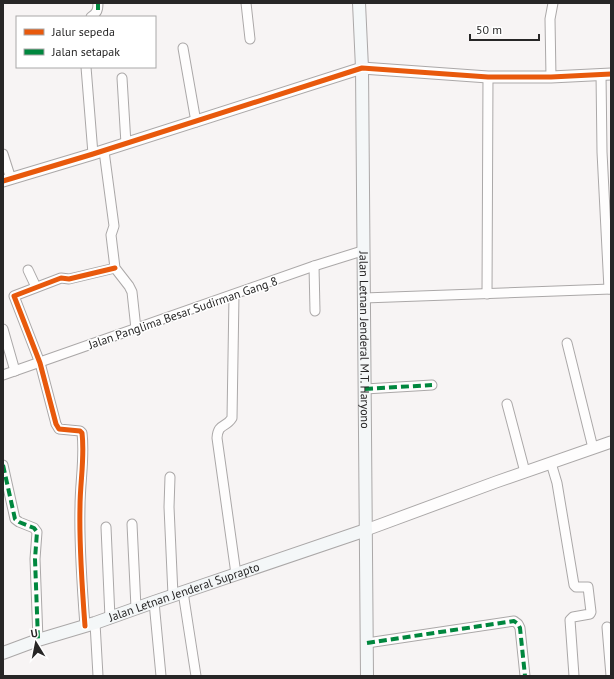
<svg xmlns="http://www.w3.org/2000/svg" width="614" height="679" viewBox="0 0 614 679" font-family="'PT Sans',sans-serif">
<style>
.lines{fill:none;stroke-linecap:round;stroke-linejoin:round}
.minor-casing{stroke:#aba8a8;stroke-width:11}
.tertiary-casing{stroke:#aba8a8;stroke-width:13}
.secondary-casing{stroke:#aba8a8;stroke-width:14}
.minor{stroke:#fefdfd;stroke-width:9}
.tertiary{stroke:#fefdfd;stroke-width:11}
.secondary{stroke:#f4f7f8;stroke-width:12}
.quiet{stroke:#00873e;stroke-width:4;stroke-dasharray:8 4;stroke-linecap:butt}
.cycleway-casing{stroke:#fff;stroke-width:8}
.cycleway{stroke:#e8590c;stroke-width:5}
.labels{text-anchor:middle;stroke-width:3;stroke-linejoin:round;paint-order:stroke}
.street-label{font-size:12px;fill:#272626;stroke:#fff}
</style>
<rect width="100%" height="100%" fill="#f7f4f4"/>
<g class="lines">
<g class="minor-casing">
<g id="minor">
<path d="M246,3L250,39"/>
<path d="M91,17C97,13 98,10 98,3"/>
<path d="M183,48L196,122"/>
<path d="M86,67L93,154"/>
<path d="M601,74L602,152L609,289"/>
<path d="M551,77L550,19L553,3"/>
<path d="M122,78L126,144"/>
<path d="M104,151L114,226L111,235L115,268L129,286L132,292L136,329"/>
<path d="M3,154L11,179"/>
<path d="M314,266L315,311"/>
<path d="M28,270L36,287"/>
<path d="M487,294L488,77"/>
<path d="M234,295L232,418C226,428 218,423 217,438L236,574"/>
<path d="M364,298L611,289"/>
<path d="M3,329L15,371"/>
<path d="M567,343L593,448"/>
<path d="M3,375L314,266L362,251"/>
<path d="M365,389L432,385"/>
<path d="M507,404L525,472"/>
<path d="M551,463L557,483L574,585L576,587H588L591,612L590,614L573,617L570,620L574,676"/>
<path d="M3,465L15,519L19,522L34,528L37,532L35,559L38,640"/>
<path d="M170,477L169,507L173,595"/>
<path d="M132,524L136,608"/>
<path d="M106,527L110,618"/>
<path d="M183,592L196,676"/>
<path d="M154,602L161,676"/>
<path d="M95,623L98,676"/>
<path d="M85,626C82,586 79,547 80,507C80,482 85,457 82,433L80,431L59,429L56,424L40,363L14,296L61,278L69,279L115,268"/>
<path d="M607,627L611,676"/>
<path d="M367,643L514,621L518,624L520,628L525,676"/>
</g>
</g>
<g class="tertiary-casing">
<g id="tertiary">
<path d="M3,181L93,154L362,68L488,77H551L611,74"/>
<path d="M366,530L496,482L611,442"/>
</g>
</g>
<g class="secondary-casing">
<g id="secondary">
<path id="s1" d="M359,3L362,68L367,676"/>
<path id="s2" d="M3,653L38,640L95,623L154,602L366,530"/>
</g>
</g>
<use href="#minor" class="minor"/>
<use href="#tertiary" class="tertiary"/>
<use href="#secondary" class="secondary"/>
<g class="quiet">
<path d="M98,10V3"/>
<path d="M365,389L432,385"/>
<path d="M3,465L15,519L19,522L34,528L37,532L35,559L38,640"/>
<path d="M367,643L514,621L518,624L520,628L525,676"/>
</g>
<g class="cycleway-casing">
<g id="cycleway">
<path d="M3,181L93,154L362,68L488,77H551L611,74"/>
<path d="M85,626C82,586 79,547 80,507C80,482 85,457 82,433L80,431L59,429L56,424L40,363L14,296L61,278L69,279L115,268"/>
</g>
</g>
<use href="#cycleway" class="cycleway"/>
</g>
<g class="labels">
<g class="street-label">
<text transform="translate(183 313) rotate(-19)" y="4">Jalan Panglima Besar Sudirman Gang 8</text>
<text dy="4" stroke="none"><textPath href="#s1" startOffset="337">Jalan Letnan Jenderal M.T. Haryono</textPath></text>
<text dy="4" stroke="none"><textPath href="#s2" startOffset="191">Jalan Letnan Jenderal Suprapto</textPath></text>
</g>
</g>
<rect width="614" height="679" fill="none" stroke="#272626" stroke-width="8"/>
<rect x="16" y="16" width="140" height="52" fill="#ffffff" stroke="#a9a8a8"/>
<rect x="24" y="29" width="20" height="6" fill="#e8590c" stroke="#a9a8a8"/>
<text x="52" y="36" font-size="12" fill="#272626">Jalur sepeda</text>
<rect x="24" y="49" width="20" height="6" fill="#00873e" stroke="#a9a8a8"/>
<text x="52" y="56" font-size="12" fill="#272626">Jalan setapak</text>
<g transform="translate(36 643) rotate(350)" stroke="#ffffff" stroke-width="3" paint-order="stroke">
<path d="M0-3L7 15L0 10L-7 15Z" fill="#272626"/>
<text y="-6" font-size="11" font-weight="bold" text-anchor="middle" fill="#272626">U</text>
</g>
<path d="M470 34v6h69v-6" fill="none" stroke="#272626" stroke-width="2"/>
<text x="476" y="34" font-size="12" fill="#272626" stroke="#ffffff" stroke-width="3" paint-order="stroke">50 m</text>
</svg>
